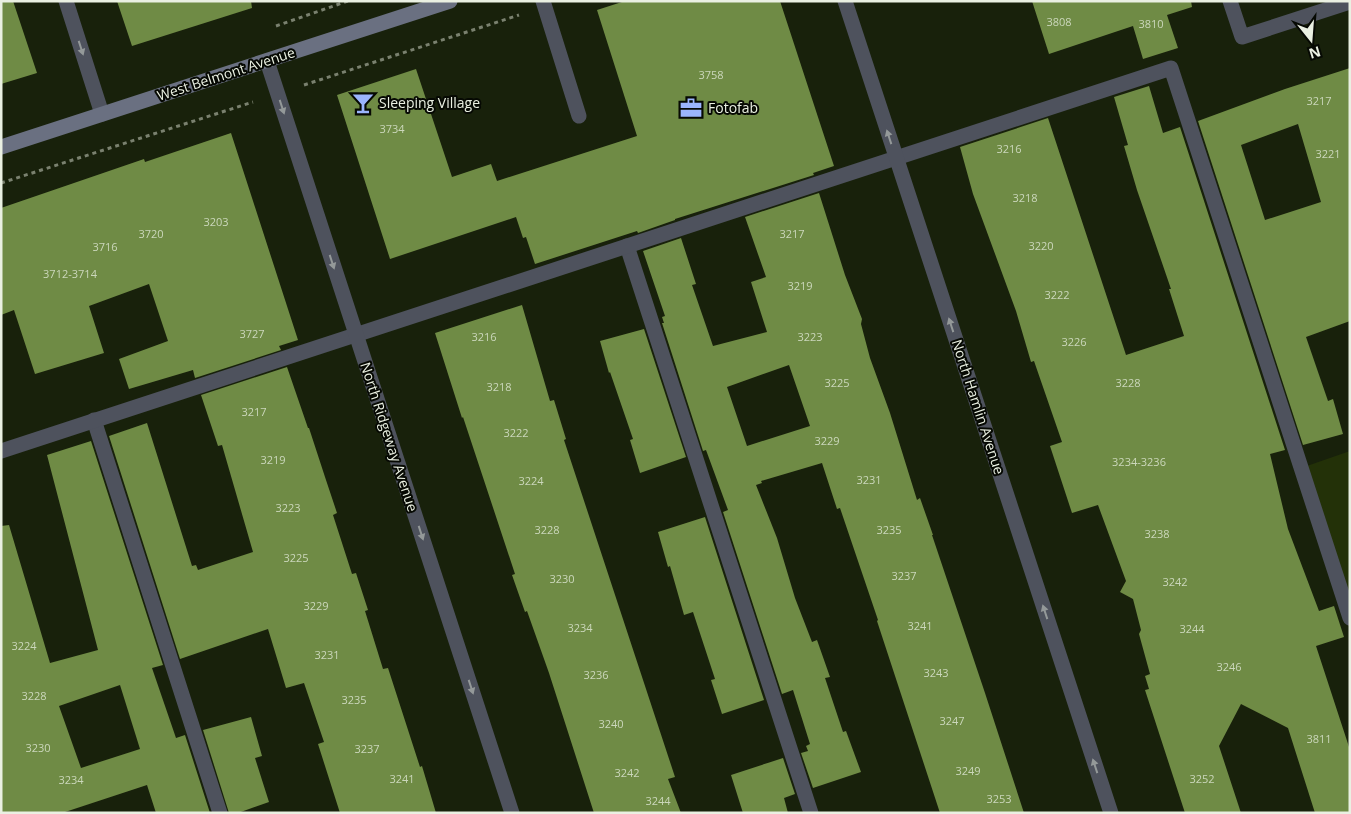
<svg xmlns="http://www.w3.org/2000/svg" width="1351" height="814" viewBox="0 0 1351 814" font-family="'Open Sans',sans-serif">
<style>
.green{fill:#233108}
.building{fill:#6f8b45;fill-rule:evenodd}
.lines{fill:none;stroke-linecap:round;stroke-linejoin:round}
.path{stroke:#7a816f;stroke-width:3;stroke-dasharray:4 4;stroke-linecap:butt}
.lane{stroke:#4e525d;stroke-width:15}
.street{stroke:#4e525d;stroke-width:15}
.secondary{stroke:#6a7081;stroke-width:15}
.oneway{fill:#949999}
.labels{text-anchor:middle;stroke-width:4;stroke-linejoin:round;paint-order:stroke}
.number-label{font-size:11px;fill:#cbd7bb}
.street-label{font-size:14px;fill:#eaf0e2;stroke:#060903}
.poi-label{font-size:14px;fill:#eaf0e2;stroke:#060903;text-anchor:start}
</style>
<rect width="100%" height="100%" fill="#18210b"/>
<path class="green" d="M1350,451V608L1304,467Z"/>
<g class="building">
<path d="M1,1H13L37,73L1,84Z"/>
<path d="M117,1H251L252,8L132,46Z"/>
<path d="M625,1H780L834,166L813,173L814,175L675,219V220L638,233L637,231L535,264L526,237L523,238L516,217L390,259L337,95L416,69L452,177L491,164L497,181L637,136L597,10Z"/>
<path d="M1032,1H1191L1192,7L1167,15L1178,48L1143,59L1133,26L1049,54Z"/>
<path d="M1350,68V321L1306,337L1328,401L1333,399L1343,434L1303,445L1198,121L1285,89ZM1298,124L1321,202L1265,220L1241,145Z"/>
<path d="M1149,86L1163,133L1180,127L1285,450L1270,454L1288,529L1319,611L1334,606L1344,637L1316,646L1350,750V813H1315L1288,728L1241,704L1219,746L1241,813H1185L1145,690L1149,689L1145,676L1150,674L1139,634L1141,630L1133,599L1120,592L1126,581L1098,505L1072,513L1050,446L1062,442L1034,361L1031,362L1016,311L973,194L960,147L1048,118L1126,355L1184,336L1169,289H1171L1137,190L1124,146L1128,145L1114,97Z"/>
<path d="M231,133L298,340L279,346L281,350L195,378L193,370L129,389L119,359L168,341L149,284L89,306L104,353L35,374L14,310L1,315V208L144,159L145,162Z"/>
<path d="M819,193L845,275L862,319L861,324L870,358L890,413L917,500L920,498L933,535H932L985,693L1024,813H940L877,621L878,620L840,508L837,509L822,463L761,481L762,483L756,485L777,538L795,598L812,642L817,640L830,677L825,678L843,732L846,731L861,772L813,788L801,753L808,751L806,746L810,744L793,690L782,694L723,512L728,510L706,450L703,451L662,323H664L662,317L665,316L643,251L681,238L696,284L692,285L713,346L767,332L751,282L766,277L745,217ZM789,365L810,426L747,446L727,387Z"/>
<path d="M522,305L550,401L554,400L566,439L564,440L675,777L668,779L681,813H594L549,673L527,611L525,612L512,575L515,574L463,417L462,418L435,333Z"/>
<path d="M644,329L686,457L640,473L630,440L633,439L610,372L609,373L600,341Z"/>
<path d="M287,367L308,428H309L325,477L337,513L333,515L352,574L356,573L368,610L365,611L383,669L388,668L420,767L422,766L436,813H340L318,744L324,742L304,683L286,688L268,629L180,659L109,436L147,423L192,566L196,565L198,570L253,552L222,445L218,446L201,395Z"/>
<path d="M91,441L163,665L152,668L176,738L185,735L210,813H156L147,785L62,813H1V526L9,525L50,663L98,650L47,455ZM120,685L140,749L81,768L59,706Z"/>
<path d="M705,517L764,700L722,714L711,680L715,679L693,612L684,615L670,566L668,567L658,532Z"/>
<path d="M251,717L262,756L255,758L269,802L238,813H229L203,730Z"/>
<path d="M783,758L795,794L784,798L788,813H743L731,775Z"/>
</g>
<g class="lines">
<g class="path">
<path d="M276,26L348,1"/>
<path d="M304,85L519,15"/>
<path d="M1,183L253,102"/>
</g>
<g class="lane">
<path d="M543,1L579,116"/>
<path d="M1230,1L1242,37L1350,2"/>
<path d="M627,246L811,813"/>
<path d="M94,420L220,813"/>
<path d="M1,451L1171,68L1350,618"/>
</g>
<g class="street">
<path d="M66,1L102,114"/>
<path d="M845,1L1111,813"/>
<path d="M267,61L512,813"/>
</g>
<path class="secondary" d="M1,147L450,1"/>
</g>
<defs><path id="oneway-solid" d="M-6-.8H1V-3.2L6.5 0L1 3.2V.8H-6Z" transform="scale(1.25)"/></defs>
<g class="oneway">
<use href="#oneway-solid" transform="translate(81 48) rotate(72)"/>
<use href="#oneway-solid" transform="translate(282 107) rotate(72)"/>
<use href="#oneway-solid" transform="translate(889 137) rotate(-108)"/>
<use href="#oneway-solid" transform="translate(332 262) rotate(72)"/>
<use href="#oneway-solid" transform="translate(951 325) rotate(-108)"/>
<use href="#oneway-solid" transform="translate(421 533) rotate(72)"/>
<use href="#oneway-solid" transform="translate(1045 612) rotate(-108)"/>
<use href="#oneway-solid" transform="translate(471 687) rotate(72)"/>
<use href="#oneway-solid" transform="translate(1095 766) rotate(-108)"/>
</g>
<defs>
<g id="bar-bare" transform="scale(1.725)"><path d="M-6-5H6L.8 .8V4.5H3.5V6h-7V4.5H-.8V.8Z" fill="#9bb5fd" stroke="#060903" stroke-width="2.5" paint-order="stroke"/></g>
<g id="office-bare" transform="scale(1.725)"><path d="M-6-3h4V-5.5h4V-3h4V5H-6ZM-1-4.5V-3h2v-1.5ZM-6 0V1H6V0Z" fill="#9bb5fd" stroke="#060903" stroke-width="2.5" paint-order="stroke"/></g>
</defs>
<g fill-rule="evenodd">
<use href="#bar-bare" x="363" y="103"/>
<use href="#office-bare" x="691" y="108"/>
</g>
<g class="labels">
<g class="number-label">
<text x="1059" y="26">3808</text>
<text x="1151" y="28">3810</text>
<text x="711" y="79">3758</text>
<text x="1319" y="105">3217</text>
<text x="392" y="133">3734</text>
<text x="1009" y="153">3216</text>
<text x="1328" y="158">3221</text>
<text x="1025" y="202">3218</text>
<text x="216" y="226">3203</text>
<text x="151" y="238">3720</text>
<text x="792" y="238">3217</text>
<text x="1041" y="250">3220</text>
<text x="105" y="251">3716</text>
<text x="70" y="278">3712-3714</text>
<text x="800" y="290">3219</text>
<text x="1057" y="299">3222</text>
<text x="252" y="338">3727</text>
<text x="484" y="341">3216</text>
<text x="810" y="341">3223</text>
<text x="1074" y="346">3226</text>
<text x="837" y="387">3225</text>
<text x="1128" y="387">3228</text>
<text x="499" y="391">3218</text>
<text x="254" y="416">3217</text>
<text x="516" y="437">3222</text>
<text x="827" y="445">3229</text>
<text x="273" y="464">3219</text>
<text x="1139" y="466">3234-3236</text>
<text x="869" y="484">3231</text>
<text x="531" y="485">3224</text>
<text x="288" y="512">3223</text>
<text x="547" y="534">3228</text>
<text x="889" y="534">3235</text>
<text x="1157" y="538">3238</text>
<text x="296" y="562">3225</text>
<text x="904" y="580">3237</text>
<text x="562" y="583">3230</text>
<text x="1175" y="586">3242</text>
<text x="316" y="610">3229</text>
<text x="920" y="630">3241</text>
<text x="580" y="632">3234</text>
<text x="1192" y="633">3244</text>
<text x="24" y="650">3224</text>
<text x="327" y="659">3231</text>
<text x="1229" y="671">3246</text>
<text x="936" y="677">3243</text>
<text x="596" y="679">3236</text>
<text x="34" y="700">3228</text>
<text x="354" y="704">3235</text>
<text x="952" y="725">3247</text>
<text x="611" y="728">3240</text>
<text x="1319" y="743">3811</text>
<text x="38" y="752">3230</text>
<text x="367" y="753">3237</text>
<text x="968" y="775">3249</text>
<text x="627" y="777">3242</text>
<text x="402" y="783">3241</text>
<text x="1202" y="783">3252</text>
<text x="71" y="784">3234</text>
<text x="999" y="803">3253</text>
<text x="658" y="805">3244</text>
</g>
<g class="street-label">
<text transform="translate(226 74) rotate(-18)" y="5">West Belmont Avenue</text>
<text transform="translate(978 407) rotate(72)" y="5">North Hamlin Avenue</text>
<text transform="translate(389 437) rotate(72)" y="5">North Ridgeway Avenue</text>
</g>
<g class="poi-label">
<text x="379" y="108">Sleeping Village</text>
<text x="708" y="113">Fotofab</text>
</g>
</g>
<rect width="1351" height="814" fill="none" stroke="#eaf0e2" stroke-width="5"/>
<g transform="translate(1311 40) rotate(163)" stroke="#060903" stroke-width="4" paint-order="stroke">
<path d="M0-4L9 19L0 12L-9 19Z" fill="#eaf0e2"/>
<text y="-8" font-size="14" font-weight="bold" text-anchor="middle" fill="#eaf0e2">N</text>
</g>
</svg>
